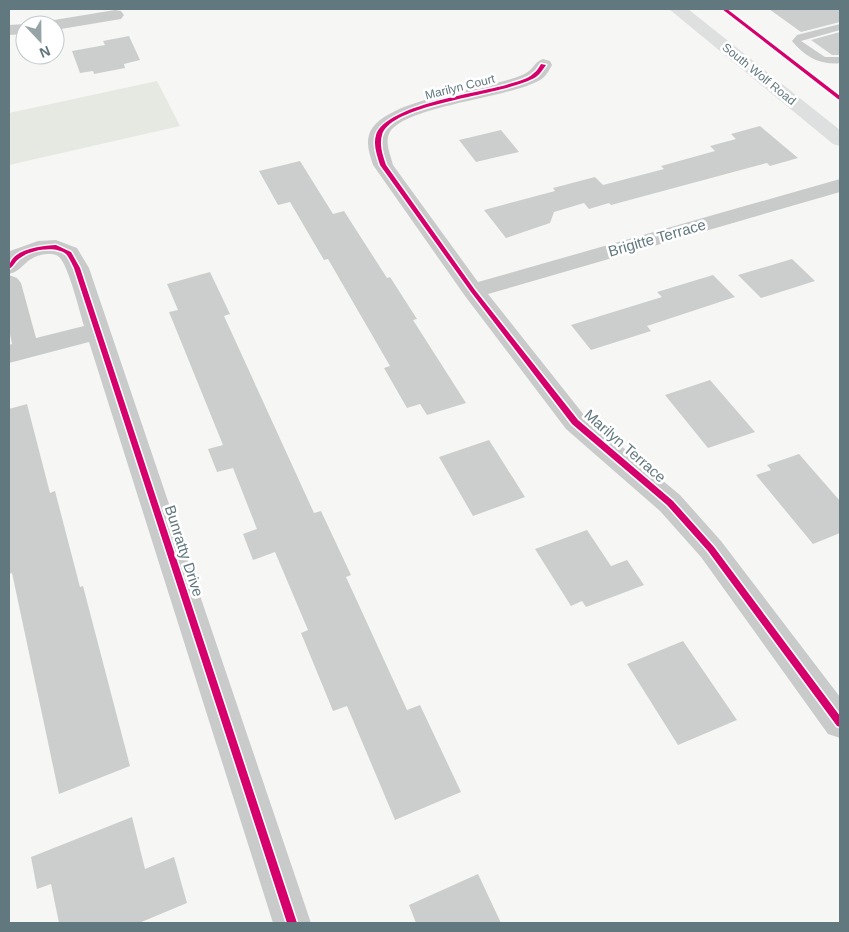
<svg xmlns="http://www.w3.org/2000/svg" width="849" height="932" viewBox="0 0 849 932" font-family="Arial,sans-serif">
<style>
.green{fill:#e6e8e2}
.building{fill:#cccece}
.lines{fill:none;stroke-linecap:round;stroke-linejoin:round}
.lane{fill:#c9cbcb;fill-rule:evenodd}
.street{fill:#c9cbcb;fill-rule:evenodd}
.secondary{fill:#dedfdf;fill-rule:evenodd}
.cycleway-casing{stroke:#fff;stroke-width:3}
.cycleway{fill:#d6006c;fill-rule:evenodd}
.labels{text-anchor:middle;stroke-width:5;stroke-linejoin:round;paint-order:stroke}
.far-street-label{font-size:12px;fill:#62787f;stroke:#fff}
.street-label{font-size:15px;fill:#62787f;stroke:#fff}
</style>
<rect width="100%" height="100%" fill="#f6f6f5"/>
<path class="green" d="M157,81L180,126L9,165V113Z"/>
<g class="building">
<path d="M769,9H840V22L801,32Z"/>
<path d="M840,32V55H832L811,40Z"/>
<path d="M129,36L140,60L124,64L125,68L94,74L93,71L80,73L72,51L105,45L103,41Z"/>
<path d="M760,126L798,158L770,166L767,163L611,205L609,203L589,209L584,203L554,212L550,223L506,238L484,210L555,191L553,188L595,177L603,185L664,169L661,166L715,151L710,146L736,139L731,134Z"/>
<path d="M501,130L519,152L476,162L459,140Z"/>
<path d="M300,161L333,214L344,211L387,278L390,277L417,319L413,320L466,403L427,415L420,404L407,408L384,368L390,366L328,259L324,260L290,202L278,205L259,171Z"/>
<path d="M792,259L815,281L761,298L738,275Z"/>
<path d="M210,272L230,314L224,316L314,513L321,511L351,575L346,577L407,710L420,705L461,792L395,820L347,706L333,711L301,633L308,630L275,552L253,560L243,534L257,529L233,468L217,472L208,449L223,445L169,312L178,310L167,284Z"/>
<path d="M713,275L735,297L647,326L651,331L591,350L571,325L662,297L657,292Z"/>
<path d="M710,380L755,432L708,448L665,395Z"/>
<path d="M27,404L50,493L55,491L80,587L83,586L130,766L59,794L12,573L9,574V409Z"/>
<path d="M489,440L525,497L473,516L439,457Z"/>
<path d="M799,454L840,501V533L813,544L756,475L771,470L767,465Z"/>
<path d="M587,530L611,566L627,560L644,585L586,607L582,601L571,606L535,549Z"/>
<path d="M683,641L737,720L678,745L627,664Z"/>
<path d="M132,817L145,869L174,857L187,903L139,923H59L51,884L37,889L31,857Z"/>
<path d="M478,874L501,923H416L409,905Z"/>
</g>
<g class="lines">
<path class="lane" d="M840,24V30L801,41L825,57H840V63C821,66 804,56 792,41L797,35Z"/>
<g class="street">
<path d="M115,10L121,11L124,15L121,19L55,30V25H45L48,21L54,20Z"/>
<path d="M25,24L30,25H25V34L9,35V25Z"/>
<path d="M543,59L550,61L552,65C549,70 546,77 540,80C511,98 401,106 389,134C385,144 391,156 393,165L478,282L840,179V192L488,294L584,415L680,495L721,541L840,697V738L828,734L701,557L660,511L566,429L465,296L373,165C370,155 366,145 369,135C380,100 479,90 511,79C517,77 524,75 529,71C535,66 535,62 543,59Z"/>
<path d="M56,240L77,248L89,268L311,923H273L89,342L9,363V345L12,344L9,329V275L17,278L21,283L36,338L84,326C80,313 68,264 59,257C55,253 46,254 41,255C24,259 23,271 9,274L10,251L38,241Z"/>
</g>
<path class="secondary" d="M669,9H688L840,130V146L833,144Z"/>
<g class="cycleway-casing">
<g id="cycleway">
<path d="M722,9H727L840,96V100L838,99Z"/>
<path d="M541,64L546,65C543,69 540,74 536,77C505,96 392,102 382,135C379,145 383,156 386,165L475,290L578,420L673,501L714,547L840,716V727L837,726L708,551L667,505L572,424L471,292L380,165C377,155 373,145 376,135C386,105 478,93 506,85C515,82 527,80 534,73C537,71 539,67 541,64Z"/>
<path d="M56,245L71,252L80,268L297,923H287L74,268C72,264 69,257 66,254C55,245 30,250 20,258C15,261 14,266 9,269C9,249 41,246 56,245Z"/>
</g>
</g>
<use href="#cycleway" class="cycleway"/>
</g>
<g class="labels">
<g class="far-street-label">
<text transform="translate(759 74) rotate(39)" y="4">South Wolf Road</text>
<text transform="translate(460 87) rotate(-14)" y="4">Marilyn Court</text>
</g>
<g class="street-label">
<text transform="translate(657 238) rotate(-16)" y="5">Brigitte Terrace</text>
<text transform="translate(625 446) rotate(41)" y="5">Marilyn Terrace</text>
<text transform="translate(184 551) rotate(72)" y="5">Bunratty Drive</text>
</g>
</g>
<rect width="849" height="932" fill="none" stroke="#62787f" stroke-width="20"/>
<g transform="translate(40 40) rotate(158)"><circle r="24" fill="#ffffff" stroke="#c0c9cc"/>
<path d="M0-4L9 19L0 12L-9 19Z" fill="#96a4a8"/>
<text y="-8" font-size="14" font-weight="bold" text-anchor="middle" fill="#62787f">N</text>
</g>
</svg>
